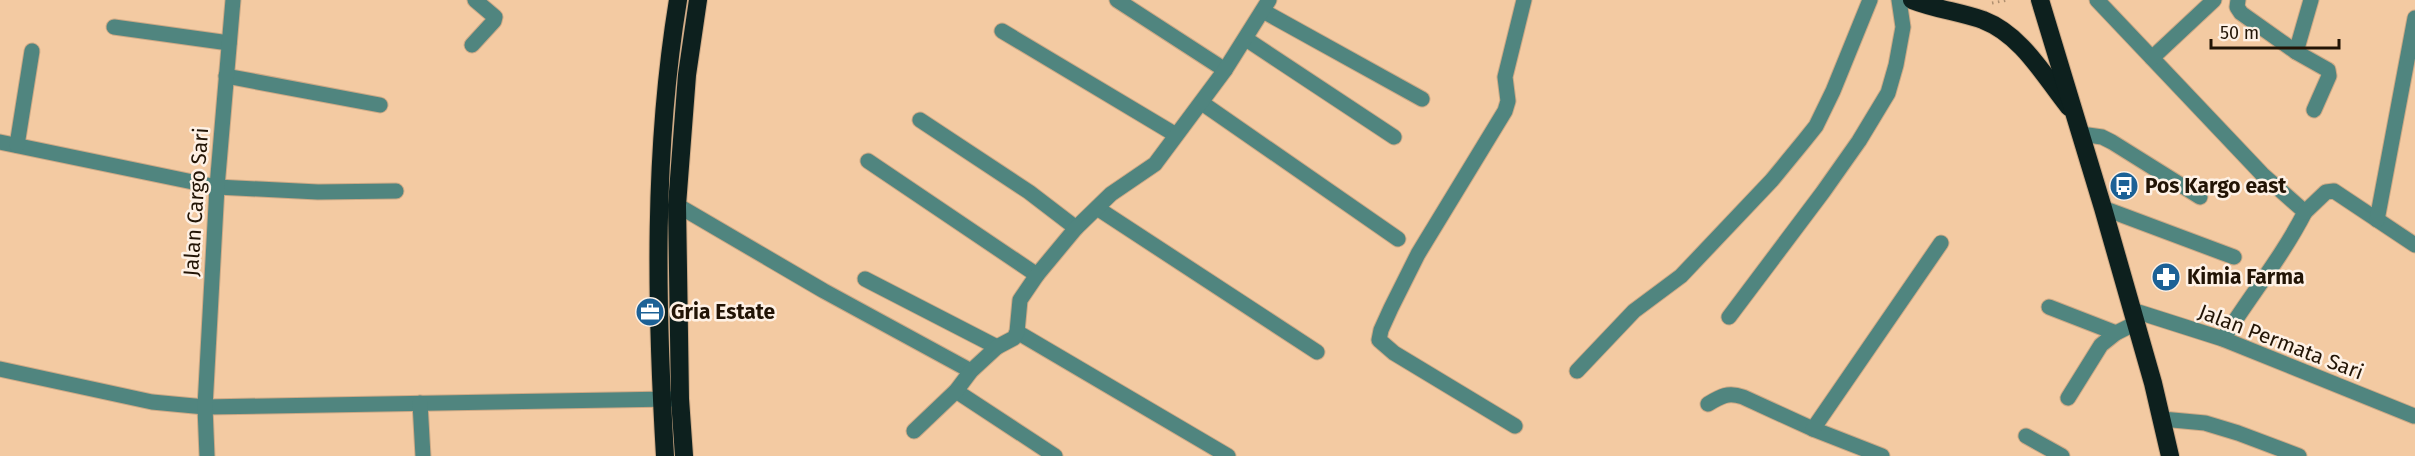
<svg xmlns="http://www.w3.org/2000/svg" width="2415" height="456" viewBox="0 0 2415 456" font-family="'Fira Sans',sans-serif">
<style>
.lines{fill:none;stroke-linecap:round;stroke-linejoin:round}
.minor-casing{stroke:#cda986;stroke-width:17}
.highway-casing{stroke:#cda986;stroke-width:20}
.path{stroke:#af8f6f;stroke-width:3;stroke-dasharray:1.5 4.5;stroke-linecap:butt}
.minor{stroke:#50857f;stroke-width:15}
.highway{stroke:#0d201e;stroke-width:18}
.labels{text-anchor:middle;stroke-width:5;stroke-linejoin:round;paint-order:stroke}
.poi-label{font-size:21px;font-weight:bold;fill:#221405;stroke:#fef1e5;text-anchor:start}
.street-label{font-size:21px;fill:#221405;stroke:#fef1e5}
</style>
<rect width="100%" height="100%" fill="#f3caa2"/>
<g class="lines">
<g class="minor-casing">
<g id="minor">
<path d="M1117,0L1225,70"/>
<path d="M2097,0L2262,174L2305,212C2282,257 2250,296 2223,339"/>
<path d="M2238,0L2237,7L2241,13L2296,52L2311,0"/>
<path d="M1263,11L1422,99"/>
<path d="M114,27L229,43"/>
<path d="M1002,31L1176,135"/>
<path d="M1246,39L1394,137"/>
<path d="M472,45L494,21L495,17L475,0"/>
<path d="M2296,52L2328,70L2329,76L2314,110"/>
<path d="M2152,58L2214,0"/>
<path d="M226,76L380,105"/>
<path d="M1202,103L1398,239"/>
<path d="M920,120L1029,192L1076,228"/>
<path d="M2081,134L2102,137L2112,142L2200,197"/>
<path d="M0,142L217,187L318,192L396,191"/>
<path d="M17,145L32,51"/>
<path d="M868,161L1037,275"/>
<path d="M677,205L824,291L971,371"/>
<path d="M1097,208L1317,352"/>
<path d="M2103,208L2234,257"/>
<path d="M2305,212L2326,192L2334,191L2415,245"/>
<path d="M2377,220L2415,18"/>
<path d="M865,279L997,347"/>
<path d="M2049,307L2116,333"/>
<path d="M2132,310L2223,339L2414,416"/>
<path d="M1729,317L1823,192L1859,141L1888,93L1896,65L1903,27L1899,0"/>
<path d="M1017,332L1228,456"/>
<path d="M0,369L152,402L205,407L671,399"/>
<path d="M1577,371L1634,311L1681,276L1772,180L1804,141L1816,126L1833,91L1870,0"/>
<path d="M956,391L1055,456"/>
<path d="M2068,398L2101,345L2116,333L2136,323"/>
<path d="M420,403L423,456"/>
<path d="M1708,404C1721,396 1728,392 1743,397L1813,429L1882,456"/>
<path d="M2162,419L2205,423L2238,433L2299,456"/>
<path d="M1515,426L1394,353L1379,340L1381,330L1391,308L1418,254L1505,111L1508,101L1505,77L1524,0"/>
<path d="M1813,429L1941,243"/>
<path d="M914,431L956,391L971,371L997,347L1014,338L1017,332L1020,300L1037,275L1076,228L1111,194L1155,164L1225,70L1269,0"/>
<path d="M2026,436L2062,456"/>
<path d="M207,456L205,407L217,187L233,0"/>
</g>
</g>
<g class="highway-casing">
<g id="highway">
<path d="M1912,0C1935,9 1960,12 1983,20C2022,35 2044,76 2069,107"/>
<path d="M2040,0L2103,208L2153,383L2170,456"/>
<path d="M665,456C656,304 653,151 678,0"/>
<path d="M684,456L680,399L677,205L687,75L698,0"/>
</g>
</g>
<path class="path" d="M1992,3L2008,0"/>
<use href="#minor" class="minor"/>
<use href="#highway" class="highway"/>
</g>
<defs>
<g id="bus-disc" transform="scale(1.5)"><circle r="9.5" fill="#1c6196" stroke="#fef1e5"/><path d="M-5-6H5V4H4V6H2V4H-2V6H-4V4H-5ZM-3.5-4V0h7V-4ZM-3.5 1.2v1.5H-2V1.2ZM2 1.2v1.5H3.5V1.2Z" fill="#fff"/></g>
<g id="pharmacy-disc" transform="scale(1.5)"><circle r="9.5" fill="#1c6196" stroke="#fef1e5"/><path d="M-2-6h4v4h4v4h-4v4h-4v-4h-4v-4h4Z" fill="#fff"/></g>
<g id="office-disc" transform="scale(1.5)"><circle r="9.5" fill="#1c6196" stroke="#fef1e5"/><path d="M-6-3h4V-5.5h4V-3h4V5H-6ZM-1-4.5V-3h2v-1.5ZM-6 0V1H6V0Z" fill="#fff"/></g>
</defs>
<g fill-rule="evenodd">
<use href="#bus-disc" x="2124" y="186"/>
<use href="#pharmacy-disc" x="2166" y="277"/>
<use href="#office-disc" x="650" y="312"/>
</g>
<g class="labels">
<g class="poi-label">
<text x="2145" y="193">Pos Kargo east</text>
<text x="2187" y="284">Kimia Farma</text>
<text x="671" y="319">Gria Estate</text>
</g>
<g class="street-label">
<text transform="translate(196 202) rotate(-86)" y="7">Jalan Cargo Sari</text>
<text transform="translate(2281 342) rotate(21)" y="7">Jalan Permata Sari</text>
</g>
</g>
<path d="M2211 39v9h128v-9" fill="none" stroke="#221405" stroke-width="3"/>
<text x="2220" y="39" font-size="18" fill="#221405" stroke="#fef1e5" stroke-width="4.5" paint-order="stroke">50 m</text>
</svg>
